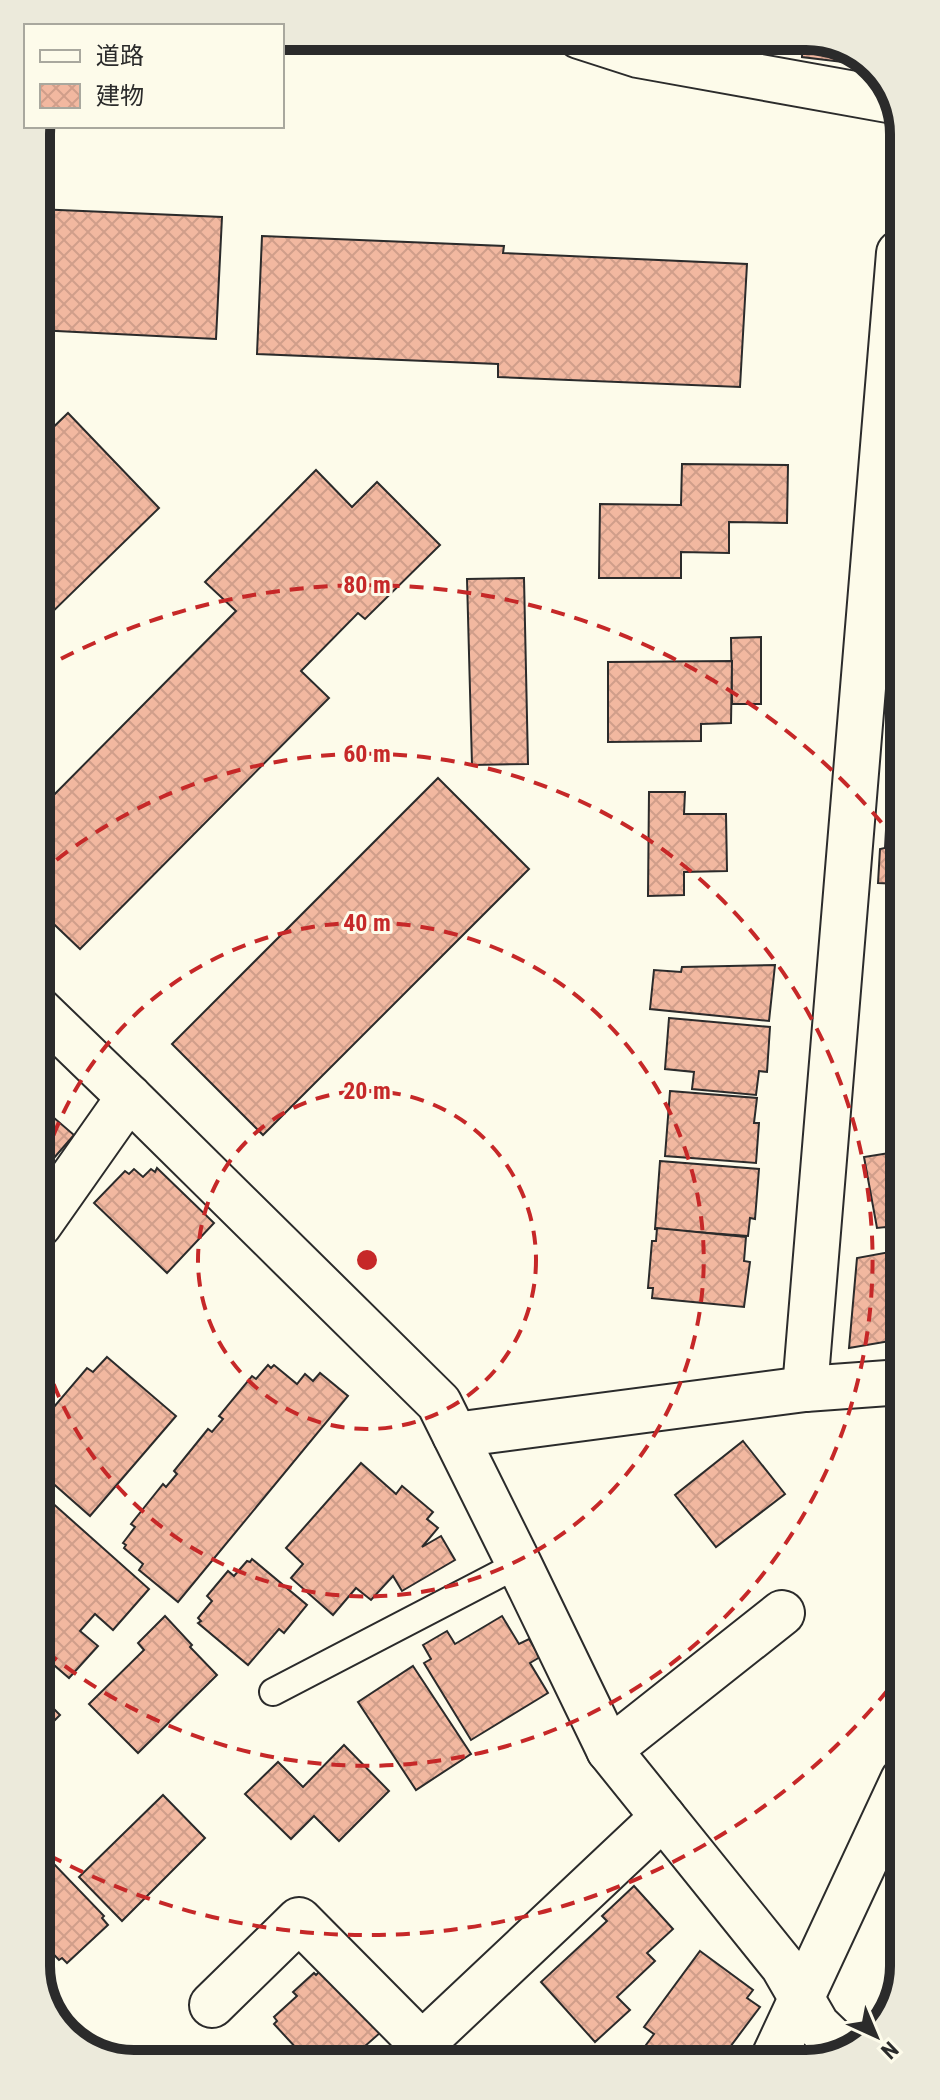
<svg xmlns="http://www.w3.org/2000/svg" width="940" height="2100" viewBox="0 0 940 2100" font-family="'Roboto Condensed','Noto Sans JP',sans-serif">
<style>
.building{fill:url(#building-cross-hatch);stroke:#2b2b2b;stroke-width:2}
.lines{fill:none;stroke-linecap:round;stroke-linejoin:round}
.service-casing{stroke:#2b2b2b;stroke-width:30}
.minor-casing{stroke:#2b2b2b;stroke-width:48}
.service{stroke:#fdfbea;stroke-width:26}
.minor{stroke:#fdfbea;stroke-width:44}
.ring{fill:none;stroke:#c62828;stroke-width:4;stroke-dasharray:14 10}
.rim{fill:none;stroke:#2b2b2b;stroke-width:10}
.centre{fill:#c62828;stroke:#fdfbea;stroke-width:4}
.ring-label{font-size:24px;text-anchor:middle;font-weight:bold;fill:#c62828;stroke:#fdfbea;stroke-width:6;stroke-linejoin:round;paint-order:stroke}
</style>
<defs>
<pattern id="building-cross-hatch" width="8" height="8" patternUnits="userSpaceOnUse" patternTransform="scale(2)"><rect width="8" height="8" fill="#f2b8a0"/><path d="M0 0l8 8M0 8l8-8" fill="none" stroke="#d09e8a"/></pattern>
</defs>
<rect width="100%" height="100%" fill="#fdfbea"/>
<g class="building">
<path d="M803,36H813L866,57L843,55L842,62L802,57Z"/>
<path d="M36,209L222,217L216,339L37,330Z"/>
<path d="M262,236L504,246L503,253L747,264L740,387L498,377V364L257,354Z"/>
<path d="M68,413L159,508L38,626L37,443Z"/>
<path d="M682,464L788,465L787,523L729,522V553L681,552V578H599L600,504L681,505Z"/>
<path d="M316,470L352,507L377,482L440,545L365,619L358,613L301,671L329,698L80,949L38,909V811L236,611L205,582Z"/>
<path d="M524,578L528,764L472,765L467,579Z"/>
<path d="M761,637V704H732L731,638Z"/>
<path d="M732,661L731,723L701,724V741L608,742V662Z"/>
<path d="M438,778L529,869L263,1135L172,1044Z"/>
<path d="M649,792H685L684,814H726L727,871L684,872V895L648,896Z"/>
<path d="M887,812H901V884L878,883L880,849L885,848Z"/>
<path d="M775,965L769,1021L650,1009L654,970L681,972L682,967Z"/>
<path d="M669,1018L770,1027L767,1072L759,1071L756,1095L692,1089L694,1072L665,1069Z"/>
<path d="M670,1091L757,1098L754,1123H759L756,1163L665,1156Z"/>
<path d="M39,1105L74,1135L39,1175Z"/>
<path d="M902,1151V1339L849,1348L857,1258L890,1252L886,1227L877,1228L864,1157Z"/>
<path d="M660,1161L759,1169L755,1219L750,1218L748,1236L655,1229Z"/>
<path d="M157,1168L214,1223L167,1273L94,1203L125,1171L129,1174L134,1169L143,1177L151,1169L155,1172Z"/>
<path d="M657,1228L746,1237L744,1261L750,1262L744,1307L652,1298L653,1288H648L652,1241H656Z"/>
<path d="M107,1357L176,1416L90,1516L40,1472V1419L42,1421L87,1368L93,1372Z"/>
<path d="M268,1365L271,1368L274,1365L297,1384L305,1374L313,1381L320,1373L348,1396L178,1602L139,1570L143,1564L124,1548L126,1545L123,1543L135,1527L131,1524L163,1484L166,1487L177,1474L174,1471L208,1429L212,1432L223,1419L219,1416L252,1376L256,1379Z"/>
<path d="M743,1441L785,1494L716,1547L675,1495Z"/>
<path d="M361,1463L396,1494L402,1486L433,1512L427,1519L438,1528L422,1547L441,1536L455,1560L402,1591L393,1576L371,1600L356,1588L333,1615L291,1578L303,1564L286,1548Z"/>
<path d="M49,1500L149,1589L113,1630L95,1614L80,1631L98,1646L69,1678L40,1653V1510Z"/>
<path d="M252,1559L307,1605L284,1633L279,1629L248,1665L198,1623L201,1621L198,1618L212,1601L207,1596L228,1571L234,1576L247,1561L250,1562Z"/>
<path d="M165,1616L192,1645L190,1647L217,1675L138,1753L89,1704L144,1650L138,1643Z"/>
<path d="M502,1616L519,1644L529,1639L540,1657L530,1663L548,1693L471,1740L424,1663L431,1659L423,1645L447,1631L455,1644Z"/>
<path d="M413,1666L471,1754L416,1790L358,1702Z"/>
<path d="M41,1696L60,1715L41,1734Z"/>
<path d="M344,1745L389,1791L339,1841L314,1816L291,1839L245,1794L278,1762L303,1787Z"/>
<path d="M163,1795L205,1838L122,1921L79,1877Z"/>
<path d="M41,1861L48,1868L54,1864L104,1916L102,1918L108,1925L67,1963L62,1958L59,1960L41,1941Z"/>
<path d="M634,1886L673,1929L647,1953L655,1961L617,1997L630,2010L595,2042L541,1982L607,1921L602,1916Z"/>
<path d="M700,1951L753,1990L747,1998L760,2007L721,2059L716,2060L712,2056L709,2060H635L654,2034L644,2027Z"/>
<path d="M323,1968L381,2032L356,2054L362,2061L361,2062H309L274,2024L277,2021L274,2017L297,1996L293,1992L314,1973L316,1975Z"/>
</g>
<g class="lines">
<g class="service-casing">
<path id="service" d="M273,1692L519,1564"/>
</g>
<g class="minor-casing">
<g id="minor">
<path d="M579,36L638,55L899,102"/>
<path d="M39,1010L129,1097L439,1403L519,1564L609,1750L783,1966L817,2025L846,2053"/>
<path d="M39,1225L129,1097"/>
<path d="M805,1389L899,253"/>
<path d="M455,1435L805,1389L902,1382"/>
<path d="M609,1750L782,1613"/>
<path d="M212,2005L299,1920L422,2044L663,1817"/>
<path d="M773,2059L903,1780"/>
</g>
</g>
<use href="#service" class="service"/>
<use href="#minor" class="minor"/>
</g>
<g class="ring">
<circle cx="367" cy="1260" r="169"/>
<path d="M39 1181A337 337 0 1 1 40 1342"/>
<path d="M38 875A506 506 0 1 1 42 1648"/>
<path d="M903 1671A675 675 0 0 1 45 1853M40 670A675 675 0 0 1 899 844"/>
</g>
<path d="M0 0H940V2100H0ZM134 50H806A84 84 0 0 1 890 134V1966A84 84 0 0 1 806 2050H134A84 84 0 0 1 50 1966V134A84 84 0 0 1 134 50Z" fill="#eceadb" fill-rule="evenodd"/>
<path class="rim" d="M134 50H806A84 84 0 0 1 890 134V1966A84 84 0 0 1 806 2050H134A84 84 0 0 1 50 1966V134A84 84 0 0 1 134 50Z"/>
<circle cx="367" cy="1260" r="12" class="centre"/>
<g class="ring-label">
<text x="367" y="593">80 m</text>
<text x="367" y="762">60 m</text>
<text x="367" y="931">40 m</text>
<text x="367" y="1099">20 m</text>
</g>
<rect x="24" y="24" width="260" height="104" fill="#fdfbea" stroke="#a9a89e" stroke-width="2"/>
<rect x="40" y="50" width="40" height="12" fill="#fdfbea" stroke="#a9a89e" stroke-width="2"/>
<text x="96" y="64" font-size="24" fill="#2b2b2b">道路</text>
<rect x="40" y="84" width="40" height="24" fill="url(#building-cross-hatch)" stroke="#a9a89e" stroke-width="2"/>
<text x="96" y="104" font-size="24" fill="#2b2b2b">建物</text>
<g transform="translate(876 2036) rotate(136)" stroke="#fdfbea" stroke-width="6" paint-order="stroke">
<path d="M0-6L14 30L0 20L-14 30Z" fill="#2b2b2b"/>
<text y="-12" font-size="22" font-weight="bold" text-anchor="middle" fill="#2b2b2b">N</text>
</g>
</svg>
